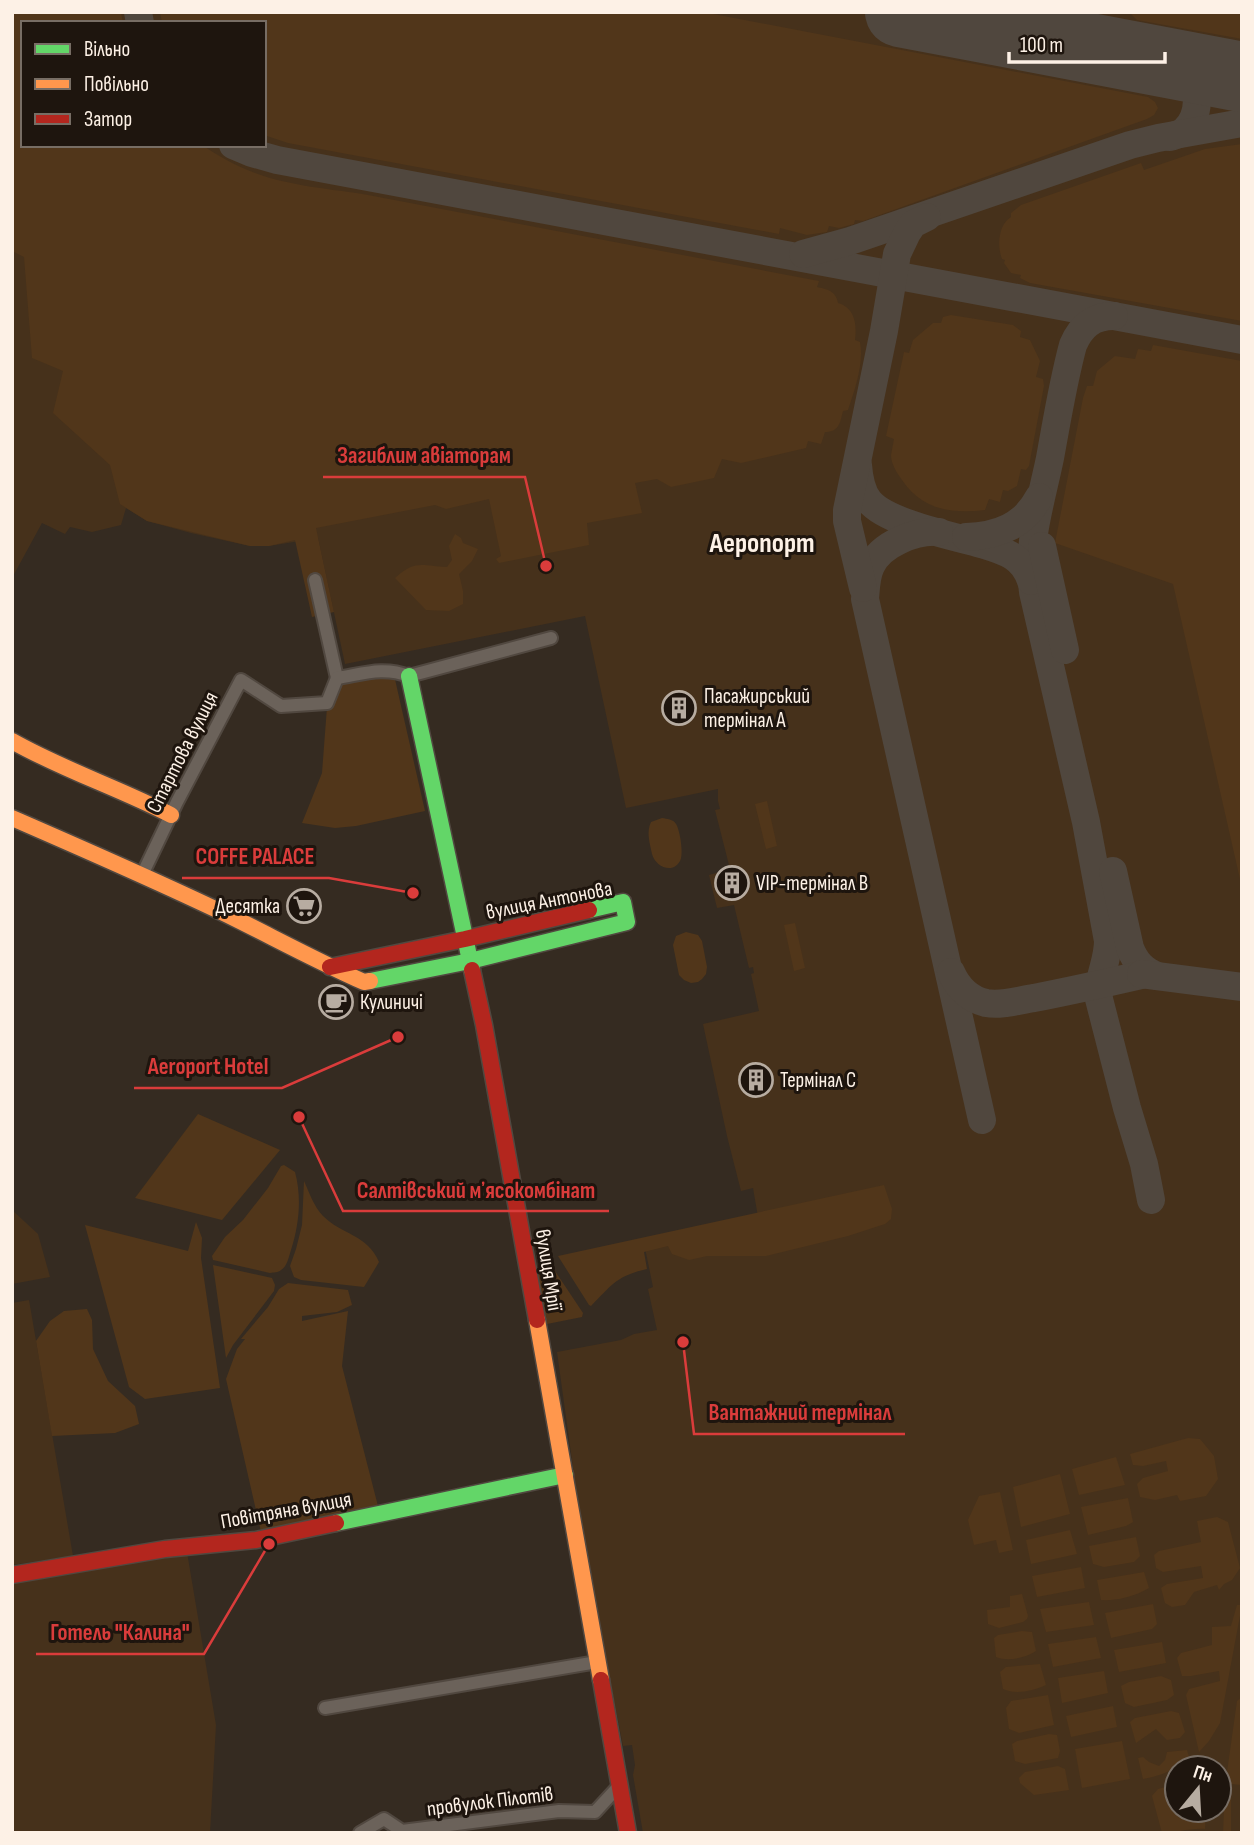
<svg xmlns="http://www.w3.org/2000/svg" width="1254" height="1845" viewBox="0 0 1254 1845" font-family="'Sofia Sans Condensed',sans-serif">
<style>
.built{fill:#46311b;fill-rule:evenodd}
.green{fill:#51361a}
.lines{fill:none;stroke-linecap:round;stroke-linejoin:round}
.taxiway{stroke:#50473e;stroke-width:28}
.runway{stroke:#50473e;stroke-width:70}
.street-casing{stroke:#514840;stroke-width:16}
.fast-casing{stroke:#514840;stroke-width:19}
.slow-casing{stroke:#514840;stroke-width:19}
.jam-casing{stroke:#514840;stroke-width:19}
.street{stroke:#6b625a;stroke-width:12}
.fast{stroke:#63d668;stroke-width:16}
.slow{stroke:#ff974d;stroke-width:16}
.jam{stroke:#b3261e;stroke-width:16}
.labels{text-anchor:middle;stroke-width:6;stroke-linejoin:round;paint-order:stroke}
.poi-label{font-size:21px;fill:#fdf1e6;stroke:#1e150e;text-anchor:start}
.street-label{font-size:21px;fill:#fdf1e6;stroke:#1e150e}
.district-label{font-size:28px;font-weight:bold;fill:#fdf1e6;stroke:#1e150e}
.leader{fill:none;stroke:#da3c3b;stroke-width:2.5}
.callout-dot{fill:#da3c3b;stroke:#1e150e;stroke-width:2.5}
.callout-label{font-size:23px;text-anchor:middle;font-weight:bold;fill:#da3c3b;stroke:#1e150e;stroke-width:6;stroke-linejoin:round;paint-order:stroke}
</style>
<rect width="100%" height="100%" fill="#352b21"/>
<g class="built">
<path d="M12,12H1242V1833H643L633,1775L635,1765L632,1745L623,1746L584,1547L557,1352L621,1340L634,1334L657,1330L648,1289L653,1287L644,1243L758,1217L753,1188L741,1191L727,1136L703,1024L759,1011L751,974L754,973L753,967L749,968L734,905L717,908L709,875L730,869L715,810L720,809L718,801V789L626,808L585,616L345,664L318,538L269,546H250L191,533L147,521L126,508L121,525L92,532L70,527L65,534L42,523L12,578ZM23,23H264V145H23ZM1177,1768H1219V1810H1177Z"/>
<path d="M12,1210L38,1234L50,1277L12,1284Z"/>
<path d="M29,1300L73,1556L12,1565V1303Z"/>
<path d="M187,1552L216,1725L210,1833H12V1583Z"/>
</g>
<g class="green">
<path d="M12,12H121L123,23H23V145H202C217,155 234,165 250,171C286,186 331,189 368,195L819,281L817,287C827,289 836,291 838,303C855,308 857,324 855,340L860,342C864,364 855,389 848,410L843,411C840,423 839,432 825,432L821,444L808,441L806,448L741,463L722,459L714,478L671,487L657,479L635,483L642,513L587,523L589,545L499,563L496,559L501,556L489,499L446,509L435,505L316,528L334,612L312,617L295,540L269,546H250L147,521L120,504L110,465L53,413L63,371L32,358L24,257L12,251Z"/>
<path d="M160,12H703L1148,97L1155,102L1158,108L1154,115L1147,119L863,221L855,220L854,224L839,228L829,226L827,232L807,235L780,228L779,234L288,143L264,135V23H162Z"/>
<path d="M1129,12H1242V39L1137,20Z"/>
<path d="M1242,144V321L1030,283L1020,278L1021,275L1011,273L1004,263L1005,260L1002,259C997,246 998,225 1011,217V213L1021,205L1141,163L1144,170L1205,149Z"/>
<path d="M951,315L1013,325L1021,331L1020,337L1030,340L1040,361L1036,377L1043,379L1044,386L1029,466L1026,470L1021,469L1017,486L1008,491L1003,490L1000,502L989,499L985,510C952,514 922,510 902,480C897,473 891,464 891,455C892,450 893,444 894,439L886,436L904,352L909,353L913,340L933,323H941L943,317Z"/>
<path d="M1153,345L1242,361V888L1173,584L1055,543L1083,398L1087,386H1093L1097,371L1115,356L1135,359L1138,349L1151,351Z"/>
<path d="M455,534L461,538L463,543L478,549L472,561L459,574L463,591V604L449,611L426,610L395,578C416,559 422,566 447,567L452,560L449,546Z"/>
<path d="M394,675L425,811L356,826L335,828L302,823L322,773L327,707L334,705L340,682Z"/>
<path d="M767,801L777,846L766,849L755,804Z"/>
<path d="M662,818C667,819 673,819 676,824C680,830 684,855 680,861C672,875 655,866 652,854C650,843 646,833 651,822Z"/>
<path d="M795,923L805,968L794,971L784,925Z"/>
<path d="M686,932L698,935L702,941L707,967L706,974L702,979L698,982L691,983L684,980L679,975L673,945L676,936Z"/>
<path d="M198,1114L280,1150L222,1220L135,1198Z"/>
<path d="M284,1165L295,1172C302,1198 299,1225 291,1250C289,1256 287,1267 281,1270C278,1273 274,1272 270,1273L213,1260L212,1256L225,1237L243,1220L268,1188L281,1166Z"/>
<path d="M304,1181C309,1192 314,1207 323,1216C342,1235 367,1234 379,1262L364,1287L301,1280L294,1277L290,1266L296,1249L302,1225Z"/>
<path d="M884,1185L892,1209L891,1219L885,1224L848,1236L766,1256H707L689,1260L672,1254L668,1246L644,1252L647,1269C616,1276 612,1285 591,1306L589,1305L558,1256Z"/>
<path d="M196,1222L202,1238L201,1258L220,1388L145,1399L129,1387L85,1225L188,1251Z"/>
<path d="M549,1262L583,1313L582,1317L547,1324L537,1271L543,1263Z"/>
<path d="M213,1265L272,1278L275,1285L274,1291L233,1345L226,1358Z"/>
<path d="M288,1283L348,1290L352,1305L337,1312L302,1316V1321L348,1311L342,1366L379,1510L261,1532L226,1379L237,1349L245,1339H241L268,1307L279,1289Z"/>
<path d="M87,1309L92,1320L93,1349L108,1381L135,1406L139,1424L115,1433L52,1436L36,1341L50,1321L64,1311Z"/>
<path d="M1188,1438L1200,1439L1214,1456L1218,1479L1206,1496L1180,1501L1177,1495L1155,1500L1140,1497L1137,1484L1143,1478L1168,1471L1166,1461L1143,1466L1133,1465L1130,1454Z"/>
<path d="M1116,1457L1125,1485L1079,1495L1072,1469Z"/>
<path d="M1060,1474L1070,1514L1021,1527L1013,1487Z"/>
<path d="M1000,1492L1013,1550L999,1553L996,1540L974,1545L968,1520L979,1496Z"/>
<path d="M1128,1498L1133,1522L1126,1526L1088,1535L1081,1507Z"/>
<path d="M1217,1517L1228,1522L1240,1568L1232,1580L1224,1584L1219,1590L1217,1585L1194,1592L1185,1605L1172,1607L1165,1603L1161,1588L1167,1584L1203,1578L1201,1566L1163,1572L1156,1568L1154,1555L1159,1551L1201,1542L1197,1521Z"/>
<path d="M1070,1530L1077,1554L1031,1564L1026,1540Z"/>
<path d="M1136,1537L1140,1556L1134,1562L1104,1567L1093,1564L1089,1546Z"/>
<path d="M1081,1567L1085,1588L1037,1597L1032,1576Z"/>
<path d="M1144,1572L1149,1588C1136,1596 1117,1601 1101,1600L1097,1580Z"/>
<path d="M1022,1594L1028,1616L1027,1619L1023,1622L999,1628L988,1624L987,1610L1010,1607V1596Z"/>
<path d="M1089,1602L1094,1625L1046,1632L1040,1609Z"/>
<path d="M1153,1604L1157,1624L1152,1629L1111,1638L1105,1613Z"/>
<path d="M1237,1605H1242L1220,1723L1209,1741L1199,1752L1186,1695L1189,1689L1220,1681L1219,1671L1191,1676H1182L1177,1658L1181,1653L1212,1645V1627L1231,1626Z"/>
<path d="M1022,1631L1032,1632L1036,1651C1025,1658 1008,1662 996,1657L994,1638L998,1635Z"/>
<path d="M1096,1637L1101,1658L1053,1667L1048,1644Z"/>
<path d="M1162,1642L1166,1663L1119,1672L1114,1650Z"/>
<path d="M1040,1664L1046,1685C1032,1691 1016,1695 1003,1689L1000,1672L1006,1667Z"/>
<path d="M1104,1671L1108,1693L1062,1703L1058,1678Z"/>
<path d="M1161,1676L1171,1680L1174,1695L1167,1700L1134,1707L1125,1703L1121,1686L1129,1682Z"/>
<path d="M1048,1695L1054,1725L1019,1733L1009,1729L1006,1708L1011,1701Z"/>
<path d="M1242,1697V1785L1231,1784V1833H1223L1225,1786L1237,1701Z"/>
<path d="M1113,1706L1117,1727L1071,1737L1066,1716Z"/>
<path d="M1171,1711L1179,1713L1185,1732L1180,1738L1167,1740L1156,1729L1136,1743L1130,1722L1135,1718Z"/>
<path d="M1049,1734L1057,1735L1060,1751L1058,1758L1025,1764L1015,1761L1012,1744L1017,1741Z"/>
<path d="M1122,1741L1130,1779L1082,1788L1075,1749Z"/>
<path d="M1187,1750L1189,1757C1172,1771 1164,1775 1143,1779L1138,1758L1143,1757L1149,1762L1159,1766L1165,1760L1167,1752Z"/>
<path d="M1058,1766L1065,1769L1069,1790L1034,1795L1020,1783L1019,1778L1025,1772Z"/>
<path d="M1173,1785L1177,1787V1810H1206L1205,1829C1190,1828 1176,1833 1162,1833L1152,1796L1158,1789Z"/>
</g>
<g class="lines">
<g class="taxiway">
<path d="M138,12L140,23"/>
<path d="M1079,12C1089,33 1105,44 1125,55"/>
<path d="M964,24L992,12"/>
<path d="M1170,137C1176,135 1181,134 1185,130C1200,116 1201,87 1187,73C1183,69 1177,66 1172,64"/>
<path d="M233,145L252,153L277,160L1242,340"/>
<path d="M803,254L850,241L1130,145L1158,138L1242,123"/>
<path d="M1114,316C1093,316 1081,326 1073,345C1063,382 1057,420 1050,458C1041,502 1026,546 1033,592L1086,822L1108,941C1108,962 1097,979 1099,999L1127,1108L1144,1164L1151,1200"/>
<path d="M858,465C859,478 861,491 869,501C887,523 953,536 981,544C1004,551 1023,556 1031,581"/>
<path d="M939,532C916,530 881,544 871,566C866,576 866,588 865,599L982,1120"/>
<path d="M966,537C998,536 1024,526 1039,497"/>
<path d="M1042,546L1065,650"/>
<path d="M863,588L847,521V510L884,331L897,254L907,233L913,224L927,217"/>
<path d="M1113,871L1130,948C1136,963 1143,970 1157,976"/>
<path d="M951,972C958,988 969,999 986,1003C1002,1006 1019,1000 1034,998C1070,991 1106,983 1141,975"/>
<path d="M1141,974L1242,987"/>
</g>
<path class="runway" d="M900,12L1242,77"/>
<g class="street-casing">
<g id="street">
<path d="M315,580L337,678"/>
<path d="M142,875L177,802L241,680L281,706L327,703L337,678C363,674 383,666 409,676L551,638"/>
<path d="M325,1708L597,1662"/>
<path d="M360,1833L384,1819L402,1831L559,1811L595,1812L619,1786"/>
</g>
</g>
<g class="fast-casing">
<g id="fast">
<path d="M409,676L472,970"/>
<path d="M370,981L470,961L627,922L623,902L589,910"/>
<path d="M336,1523L565,1475"/>
</g>
</g>
<g class="slow-casing">
<g id="slow">
<path d="M12,741C63,770 119,788 171,815"/>
<path d="M12,818C88,851 164,884 238,920C280,941 321,963 364,982L370,981"/>
<path d="M537,1320L601,1680"/>
</g>
</g>
<g class="jam-casing">
<g id="jam">
<path d="M330,967L465,939L589,910"/>
<path d="M472,970L484,1025L537,1320"/>
<path d="M12,1575L165,1549L256,1540L336,1523"/>
<path d="M601,1680L628,1833"/>
</g>
</g>
<use href="#street" class="street"/>
<use href="#fast" class="fast"/>
<use href="#slow" class="slow"/>
<use href="#jam" class="jam"/>
</g>
<defs>
<g id="building-ring" transform="scale(1.75)"><circle r="9.5" fill="#1e150e" stroke="#b7aca1" stroke-width="1.5"/><path d="M-4-6H4V6H1V3H-1V6H-4ZM-2.5-4.3h1.7v1.8h-1.7ZM.8-4.3h1.7v1.8H.8ZM-2.5-1h1.7V.8h-1.7ZM.8-1h1.7V.8H.8Z" fill="#b7aca1"/></g>
<g id="supermarket-ring" transform="scale(1.75)"><circle r="9.5" fill="#1e150e" stroke="#b7aca1" stroke-width="1.5"/><path d="M-6-5.5h2.5l.6 2H6L4.5 2H-2.5L-4.4-4H-6ZM-1.5 3.2a1.3 1.3 0 1 0 .1 0ZM3 3.2a1.3 1.3 0 1 0 .1 0Z" fill="#b7aca1"/></g>
<g id="cafe-ring" transform="scale(1.75)"><circle r="9.5" fill="#1e150e" stroke="#b7aca1" stroke-width="1.5"/><path d="M-5.5-4.5H6V0H3Q3 3.5 0 3.5H-2.5Q-5.5 3.5-5.5 0ZM3-3.2v2h1.7v-2ZM-6 4.5H4V6H-6Z" fill="#b7aca1"/></g>
</defs>
<g fill-rule="evenodd">
<use href="#building-ring" x="679" y="708"/>
<use href="#building-ring" x="732" y="883"/>
<use href="#supermarket-ring" x="304" y="906"/>
<use href="#cafe-ring" x="336" y="1002"/>
<use href="#building-ring" x="756" y="1080"/>
</g>
<g class="labels">
<g class="poi-label">
<text x="704" y="703">Пасажирський<tspan x="704" dy="24">термінал A</tspan></text>
<text x="756" y="890">VIP-термінал B</text>
<text x="280" y="913" text-anchor="end">Десятка</text>
<text x="360" y="1009">Кулиничі</text>
<text x="780" y="1087">Термінал C</text>
</g>
<g class="street-label">
<text transform="translate(182 752) rotate(-63)" y="7">Стартова вулиця</text>
<text transform="translate(549 900) rotate(-11)" y="7">вулиця Антонова</text>
<text transform="translate(549 1270) rotate(81)" y="7">вулиця Мрії</text>
<text transform="translate(286 1510) rotate(-10)" y="7">Повітряна вулиця</text>
<text transform="translate(490 1801) rotate(-7)" y="7">провулок Пілотів</text>
</g>
<g class="district-label">
<text x="762" y="552">Аеропорт</text>
</g>
</g>
<path class="leader" d="M546 566L525 477H323M413 893L329 878H182M398 1037L282 1088H134M299 1117L343 1211H609M683 1342L694 1434H905M269 1544L204 1654H36"/>
<g class="callout-dot">
<circle cx="546" cy="566" r="7"/>
<circle cx="413" cy="893" r="7"/>
<circle cx="398" cy="1037" r="7"/>
<circle cx="299" cy="1117" r="7"/>
<circle cx="683" cy="1342" r="7"/>
<circle cx="269" cy="1544" r="7"/>
</g>
<g class="callout-label">
<text x="424" y="463">Загиблим авіаторам</text>
<text x="255" y="864">COFFE PALACE</text>
<text x="208" y="1074">Aeroport Hotel</text>
<text x="476" y="1198">Салтівський мʼясокомбінат</text>
<text x="800" y="1420">Вантажний термінал</text>
<text x="120" y="1640">Готель "Калина"</text>
</g>
<rect width="1254" height="1845" fill="none" stroke="#fdf1e6" stroke-width="28"/>
<rect x="21" y="21" width="245" height="126" fill="#1e150e" stroke="#776d64" stroke-width="2"/>
<rect x="35" y="44" width="35" height="10" fill="#63d668" stroke="#776d64" stroke-width="2"/>
<text x="84" y="56" font-size="21" fill="#fdf1e6">Вільно</text>
<rect x="35" y="79" width="35" height="10" fill="#ff974d" stroke="#776d64" stroke-width="2"/>
<text x="84" y="91" font-size="21" fill="#fdf1e6">Повільно</text>
<rect x="35" y="114" width="35" height="10" fill="#b3261e" stroke="#776d64" stroke-width="2"/>
<text x="84" y="126" font-size="21" fill="#fdf1e6">Затор</text>
<g transform="translate(1198 1789) rotate(18)"><circle r="33" fill="#1e150e" stroke="#776d64" stroke-width="2"/>
<path d="M0-5L12 26L0 18L-12 26Z" fill="#b7aca1"/>
<text y="-10" font-size="19" font-weight="bold" text-anchor="middle" fill="#fdf1e6">Пн</text>
</g>
<path d="M1009 52v10h156v-10" fill="none" stroke="#fdf1e6" stroke-width="3.5"/>
<text x="1020" y="52" font-size="21" fill="#fdf1e6" stroke="#1e150e" stroke-width="5" paint-order="stroke">100 m</text>
</svg>
